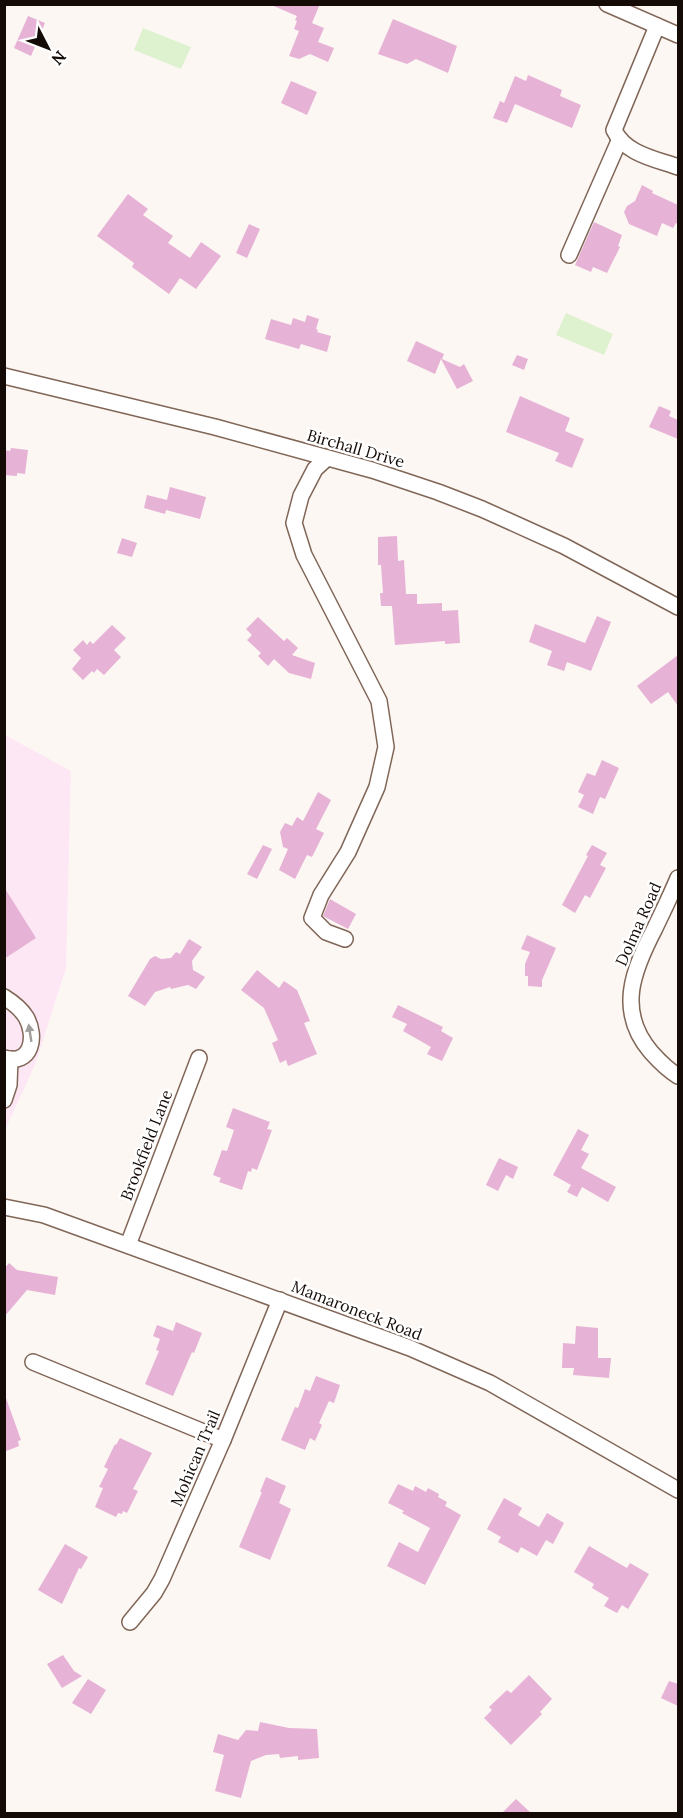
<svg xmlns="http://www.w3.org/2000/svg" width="683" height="1818" viewBox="0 0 683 1818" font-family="Lora,serif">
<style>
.education{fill:#fee7f4}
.green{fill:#def2cf}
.building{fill:#e6b2d5}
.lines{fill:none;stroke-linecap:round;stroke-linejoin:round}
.minor-casing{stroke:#806657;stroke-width:18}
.minor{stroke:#fff;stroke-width:15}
.oneway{fill:#a19d9b}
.labels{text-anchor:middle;stroke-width:5;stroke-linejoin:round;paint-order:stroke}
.street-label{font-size:16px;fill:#150b06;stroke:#fff}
</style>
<rect width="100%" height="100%" fill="#fdf7f4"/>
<path class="education" d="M5,735L71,771L66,968L35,1065L5,1130Z"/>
<g class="green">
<path d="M143,28L191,47L181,69L134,50Z"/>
<path d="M566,313L613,334L604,355L556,335Z"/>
</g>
<g class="building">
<path d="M269,4H320L312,23L324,28L318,42L334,48L328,62L310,54L299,59L289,56L299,31L294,29L297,21L295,20L297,16Z"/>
<path d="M28,16L45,23L31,56L14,48Z"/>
<path d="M393,19L457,46L448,73L416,59L407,64L378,54Z"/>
<path d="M528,75L562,90L560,96L581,105L572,128L515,104L507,123L493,118L500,101L504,103L515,76L526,81Z"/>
<path d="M291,81L317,92L307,115L281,103Z"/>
<path d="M642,185L653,191L652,193L678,205V224L676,223L673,228L662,223L657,236L629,224L624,212L627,206L635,201Z"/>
<path d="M128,194L148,209L143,215L173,236L168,243L190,258L201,242L221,256L196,289L180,278L169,294L132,267L134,263L97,236Z"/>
<path d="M594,222L622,235L618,246L620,247L607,273L593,267L591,272L575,265Z"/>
<path d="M249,224L260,229L247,258L236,253Z"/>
<path d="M307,315L319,319L316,329L318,330L317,332L331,336L327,352L301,344L299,349L265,339L271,319L291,325L293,318L305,322Z"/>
<path d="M416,341L444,354L442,359L460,367L464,364L473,381L457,389L441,359L435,374L407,361Z"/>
<path d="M517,355L528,359L524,370L512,365Z"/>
<path d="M520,396L570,418L565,431L584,439L572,468L555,461L559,453L506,432Z"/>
<path d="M659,406L671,411L669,416L678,420V439L649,427Z"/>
<path d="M11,448L28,450L25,474L17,473V476L4,475V450L10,451Z"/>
<path d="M170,487L206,497L200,519L166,510L165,514L144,508L147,495L167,500Z"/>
<path d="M397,536L398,561L404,560L406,594H417V604L442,603V611L458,610L460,643L445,644V641L395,645L392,606H381L380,593H383L381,565H378V537Z"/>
<path d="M122,538L137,543L132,557L117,553Z"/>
<path d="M597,616L611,622L591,671L567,662L564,671L547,665L552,651L529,642L535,624L585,643Z"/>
<path d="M258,617L284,641L287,638L298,648L292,655L315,663L311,679L289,673L274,659L268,666L258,656L261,653L247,640L252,635L246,629Z"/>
<path d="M112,625L126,638L114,650L121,657L104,675L97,669L94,673L92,671L83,680L72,669L81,658L73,650L83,640L87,645L90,641L93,644Z"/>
<path d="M678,655V706L668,692L651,704L637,686Z"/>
<path d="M602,760L619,768L605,799L600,797L593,814L578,807L584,795L578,792L587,773L595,776Z"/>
<path d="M318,792L331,800L316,829L324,833L312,857L307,855L295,879L279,870L288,849L283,847L280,832L285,823L292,826L297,817L303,821Z"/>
<path d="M263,845L272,849L257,879L247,874Z"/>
<path d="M592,845L607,853L600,865L606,868L590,898L585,895L575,913L562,905L588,856L586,855Z"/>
<path d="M4,887L36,938L4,959Z"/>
<path d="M330,899L356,914L348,929L323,916Z"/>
<path d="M527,935L556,948L542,980V987L528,986V976H525V964L530,952L521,949Z"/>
<path d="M189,939L202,947L192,961L193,970L205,977L196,989L188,985L171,989L170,987L155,992L145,1006L128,996L150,959L155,956L161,959L171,958L176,952L180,954Z"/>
<path d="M257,970L279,988L284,981L297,990L310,1021L304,1023L317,1054L288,1066L286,1060L280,1063L272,1043L278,1040L264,1008L241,990Z"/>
<path d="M398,1005L443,1027L441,1031L453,1038L442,1061L427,1054L431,1047L403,1031L407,1024L392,1017Z"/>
<path d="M233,1108L270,1122L267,1129L272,1130L257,1170L252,1168L251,1172L248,1171L242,1190L219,1182L221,1178L213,1175L222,1150L227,1151L234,1130L226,1127Z"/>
<path d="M578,1129L589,1135L581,1150L589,1154L581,1168L616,1187L608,1202L582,1187L577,1197L567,1192L571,1185L553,1175Z"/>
<path d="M499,1158L518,1167L513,1179L506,1175L498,1191L486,1185Z"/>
<path d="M9,1263L17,1270L58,1277L55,1295L27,1290L4,1317V1269Z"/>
<path d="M176,1322L202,1333L194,1353L192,1352L173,1396L145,1384L159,1351L156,1350L160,1339L153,1336L157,1325L173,1331Z"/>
<path d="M576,1326L598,1328V1358H611L609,1378L573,1375L574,1368H562L563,1343L575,1344Z"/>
<path d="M316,1376L340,1385L334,1403L329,1401L319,1423L322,1425L315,1441L310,1438L305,1450L281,1440L295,1407L298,1408L305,1389L310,1391Z"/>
<path d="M6,1398L21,1440L18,1441L19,1446L4,1452V1399Z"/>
<path d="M120,1438L152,1453L133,1489L138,1491L127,1513L123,1511L122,1514L118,1513L116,1517L95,1507L103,1488L99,1487L108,1469L104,1467L115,1444L116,1445Z"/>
<path d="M266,1477L286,1486L279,1503L291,1509L270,1560L239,1547L262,1492H260Z"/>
<path d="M398,1484L413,1491L415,1486L426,1492L428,1488L439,1494L438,1497L447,1502L445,1506L461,1515L425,1585L387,1566L399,1542L418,1552L430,1528L402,1513L404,1511L388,1503Z"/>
<path d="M504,1498L522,1508L518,1515L539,1527L547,1513L564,1523L553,1544L546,1540L537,1556L521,1547L518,1553L498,1542L501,1537L487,1529Z"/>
<path d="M65,1544L88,1557L81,1569L79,1568L62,1604L38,1590Z"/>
<path d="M589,1546L627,1568L630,1563L649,1574L628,1609L622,1605L617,1613L604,1606L609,1598L592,1588L594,1584L574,1572Z"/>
<path d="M63,1655L74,1671L82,1676L62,1688L47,1664Z"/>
<path d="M529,1675L552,1699L540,1712L542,1714L511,1745L484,1718L492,1710L489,1707L507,1690L511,1693Z"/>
<path d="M88,1679L106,1690L91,1714L72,1703Z"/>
<path d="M669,1681L678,1684V1706L661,1698Z"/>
<path d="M260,1722L289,1728L317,1729L319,1758L298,1760V1756L280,1758L279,1754L266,1755L251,1761L241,1798L215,1791L224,1755L213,1752L218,1734L238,1740L246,1730L258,1731Z"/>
<path d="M516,1799L532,1814H501Z"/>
</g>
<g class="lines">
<g class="minor-casing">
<g id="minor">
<path d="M607,4L678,35"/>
<path d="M657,26L614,130C625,154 656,159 678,167"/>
<path d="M569,255L619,141"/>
<path d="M4,376L215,427L372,470L438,492L482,509L564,546L678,607"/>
<path d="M327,458L315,469L301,496L294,523L304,555L379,701L386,747L377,787L348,852L321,895L312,918L326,932L345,939"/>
<path d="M678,878C671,895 663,911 655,928C633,970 616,1011 651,1052C659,1061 668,1070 678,1076"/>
<path d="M4,997C12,1002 21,1009 26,1017C37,1036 32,1066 4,1058"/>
<path d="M4,1100L9,1085L10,1059"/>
<path d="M4,1207L44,1215L410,1348L490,1383L678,1490"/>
<path d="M128,1245L199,1058"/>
<path d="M33,1362L223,1440"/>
<path d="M130,1622L154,1593L162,1579L223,1440L280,1300"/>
</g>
</g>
<use href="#minor" class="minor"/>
</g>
<defs><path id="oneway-solid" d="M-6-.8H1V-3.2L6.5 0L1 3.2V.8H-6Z" transform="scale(1.5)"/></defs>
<use class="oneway" href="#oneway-solid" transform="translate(30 1033) rotate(-99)"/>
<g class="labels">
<g class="street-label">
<text transform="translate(356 448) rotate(16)" y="6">Birchall Drive</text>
<text transform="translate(638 924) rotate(-66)" y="6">Dolma Road</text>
<text transform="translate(146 1145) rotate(-69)" y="6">Brookfield Lane</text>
<text transform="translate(357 1310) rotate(21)" y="6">Mamaroneck Road</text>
<text transform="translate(195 1458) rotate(-67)" y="6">Mohican Trail</text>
</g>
</g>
<rect width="683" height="1818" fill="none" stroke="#150b06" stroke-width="12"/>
<g transform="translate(48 48) rotate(132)" stroke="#ffffff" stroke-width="4.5" paint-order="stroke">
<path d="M0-4.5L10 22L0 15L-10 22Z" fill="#150b06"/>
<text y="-9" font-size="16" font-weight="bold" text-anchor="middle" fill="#150b06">N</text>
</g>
</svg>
